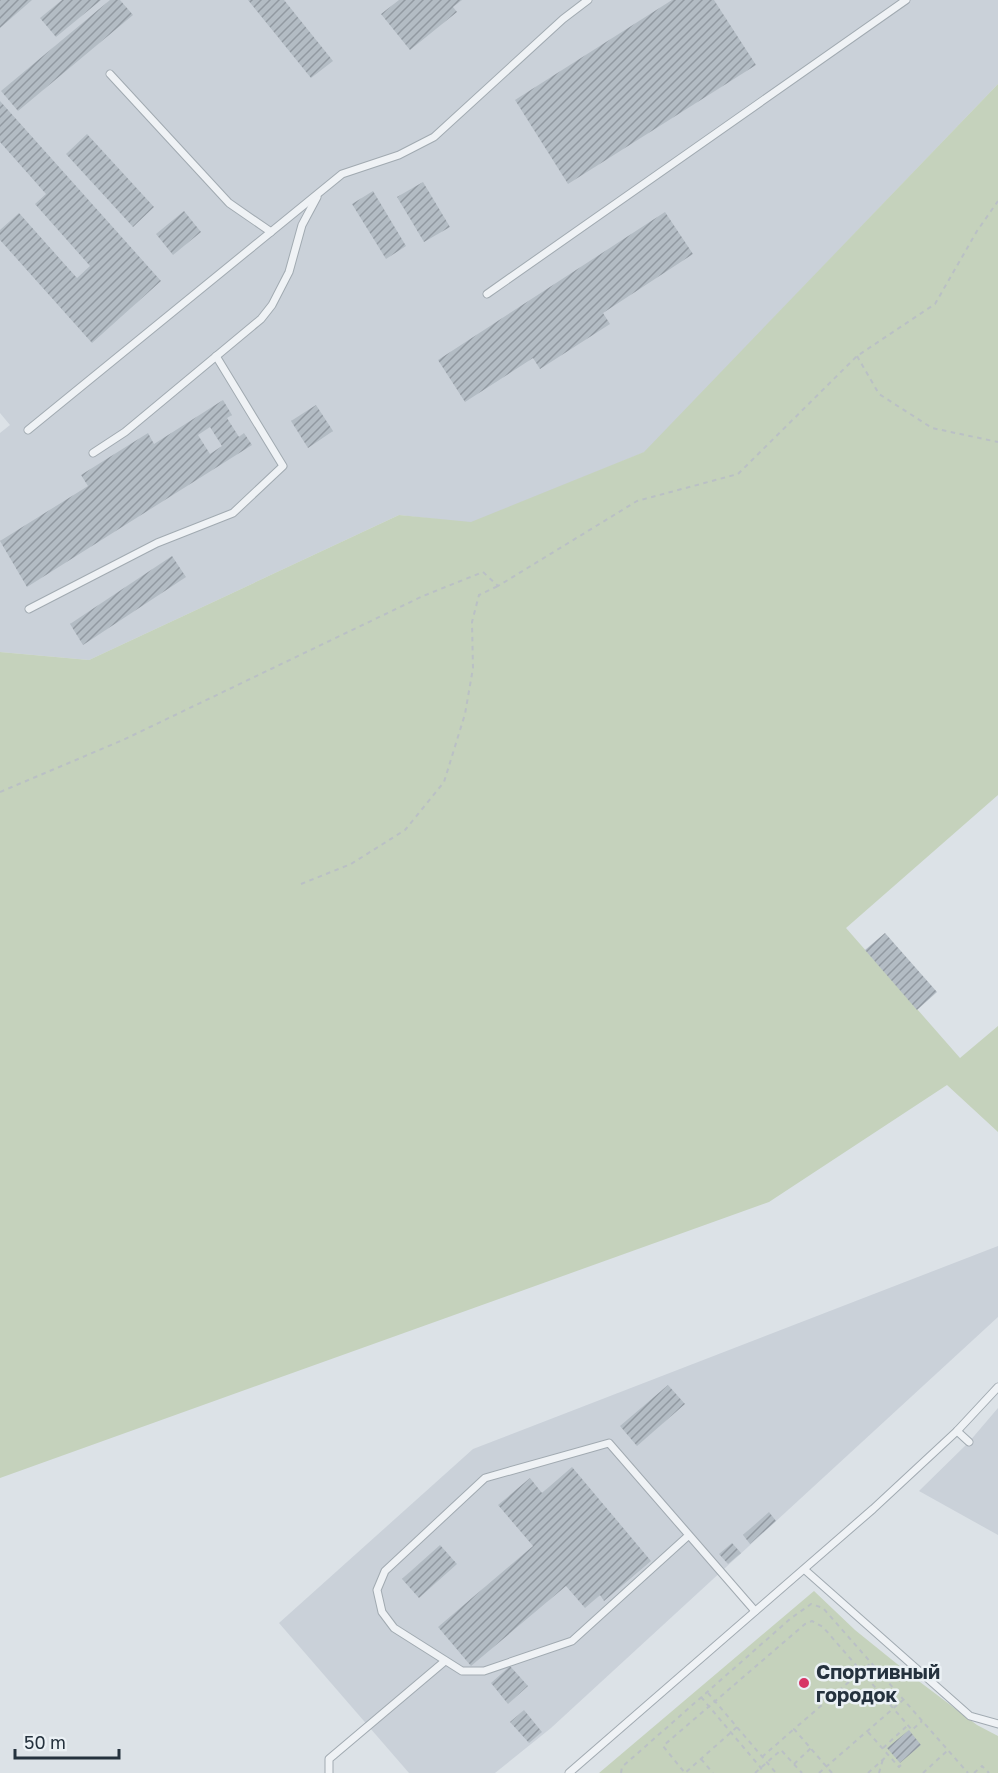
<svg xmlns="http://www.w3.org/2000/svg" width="998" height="1773" viewBox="0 0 998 1773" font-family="'Golos Text',sans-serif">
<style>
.built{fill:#cad1d9}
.green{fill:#c5d2bc}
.building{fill:url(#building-hatch);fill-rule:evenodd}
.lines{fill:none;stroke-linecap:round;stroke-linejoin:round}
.service-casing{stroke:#a1aab1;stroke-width:9}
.path{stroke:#bac0c5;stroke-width:2;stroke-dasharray:4.5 4.5;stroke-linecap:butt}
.service{stroke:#eff2f5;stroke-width:7}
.poi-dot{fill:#d73665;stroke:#ebf1f5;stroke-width:2}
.labels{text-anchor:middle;stroke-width:5;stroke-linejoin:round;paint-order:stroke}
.poi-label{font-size:20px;font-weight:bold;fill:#25323e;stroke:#ebf1f5;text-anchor:start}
</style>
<defs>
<pattern id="building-hatch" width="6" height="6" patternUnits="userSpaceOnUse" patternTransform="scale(1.5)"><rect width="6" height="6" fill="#b3bcc4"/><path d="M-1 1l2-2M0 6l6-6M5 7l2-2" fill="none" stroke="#9199a1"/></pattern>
</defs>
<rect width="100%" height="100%" fill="#dce2e7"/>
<g class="built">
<path d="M0,0H998V84L645,452L471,523L399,515L89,660L0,652V433L10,425L0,413Z"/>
<path d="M998,1246V1317L551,1728L495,1773H409L279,1623L473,1449Z"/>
<path d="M998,1408V1535L919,1491L969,1442Z"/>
</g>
<g class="green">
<path d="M998,84V795L846,928L960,1058L998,1026V1132L947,1085L769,1202L0,1478V652L89,660L399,515L471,522L644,452Z"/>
<path d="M814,1591L855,1630L912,1676L977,1725L998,1736V1773H599Z"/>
</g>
<g class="building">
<path d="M0,0H32L0,28Z"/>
<path d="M62,0H101L56,37L40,18Z"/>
<path d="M110,0H120L133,15L18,111L1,91Z"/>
<path d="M248,0H284L333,61L311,78Z"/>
<path d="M399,0H462L453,7L457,12L410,50L381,14Z"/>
<path d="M672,0H714L756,65L568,184L515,100Z"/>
<path d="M0,101L161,281L92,343L0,240V230L19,213L77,278L90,266L35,204L46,194L0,142Z"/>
<path d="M87,134L154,207L133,227L66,154Z"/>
<path d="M423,182L450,227L424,242L397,197Z"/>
<path d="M373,191L406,246L386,259L352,204Z"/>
<path d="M184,211L201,232L173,255L156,234Z"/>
<path d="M665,212L693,254L603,313L610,324L540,369L533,358L465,402L438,360Z"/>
<path d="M223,400L232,415L227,418L239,437L244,433L252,445L27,587L0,541L88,486L81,475L148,433L154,444ZM210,427L222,446L210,454L198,435Z"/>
<path d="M316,405L333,431L308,448L291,421Z"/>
<path d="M172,556L186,577L83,645L70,624Z"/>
<path d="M885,933L937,992L917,1010L865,950Z"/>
<path d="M668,1385L685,1404L637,1446L620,1426Z"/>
<path d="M572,1467L651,1561L604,1601L600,1595L585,1608L566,1586L471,1666L438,1627L533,1546L498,1505L530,1478L542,1493Z"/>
<path d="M769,1512L776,1521L750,1544L743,1535Z"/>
<path d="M732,1543L741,1553L728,1564L719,1554Z"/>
<path d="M440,1545L457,1564L419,1598L402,1579Z"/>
<path d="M510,1666L528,1686L508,1704L491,1683Z"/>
<path d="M524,1710L542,1732L529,1743L510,1722Z"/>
<path d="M909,1730L921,1745L900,1763L887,1748Z"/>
</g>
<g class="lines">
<g class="service-casing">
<g id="service">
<path d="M110,74L229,203L271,232"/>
<path d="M487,294L906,0"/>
<path d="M28,430L342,174L399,155L434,137L563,19L588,0"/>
<path d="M93,453L125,432L261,319L272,305L289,272L302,225L317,197"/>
<path d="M29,609L157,543L233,513L283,466L216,356"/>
<path d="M957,1431L969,1442"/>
<path d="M689,1535L572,1641L484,1671H462L394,1628L382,1612L377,1590L385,1571L485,1478L609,1443C658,1499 706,1555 755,1611"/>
<path d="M805,1570L970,1716L998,1724"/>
<path d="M329,1773V1759L445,1661"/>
<path d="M569,1773L873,1509L957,1431L998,1387"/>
</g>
</g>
<g class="path">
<path d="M857,356L879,394L932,428L998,442"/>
<path d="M0,792L123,740L423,596L483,572L498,586L637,501L738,474L857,356L935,304L977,231L998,201"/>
<path d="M301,884L351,864L405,830L444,782L465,714L473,668L472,622L479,595L498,586"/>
<path d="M708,1693L776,1773"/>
<path d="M701,1697L761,1768L762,1773"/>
<path d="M737,1727L685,1773L663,1746L805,1624L812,1621L823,1627L912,1730L922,1721"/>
<path d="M868,1732L899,1767L902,1764"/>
<path d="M883,1748L908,1725"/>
<path d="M762,1757L794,1729"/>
<path d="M701,1759L713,1773"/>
<path d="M794,1764L811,1748"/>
<path d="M621,1773L622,1767L790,1619L811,1604L823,1608L968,1773"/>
<path d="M755,1773L781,1750L802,1773"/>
<path d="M819,1773L903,1700"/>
<path d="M832,1773L794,1729L871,1663"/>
<path d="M868,1773L888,1755"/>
<path d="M879,1773L883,1759"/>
<path d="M923,1773L947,1751"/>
<path d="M974,1773L982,1766L989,1773"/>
</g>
<use href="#service" class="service"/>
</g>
<circle class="poi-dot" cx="804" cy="1683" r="6"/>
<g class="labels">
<g class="poi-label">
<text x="816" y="1679">Спортивный<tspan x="816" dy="23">городок</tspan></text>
</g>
</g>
<path d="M15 1749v9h104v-9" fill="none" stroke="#25323e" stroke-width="3"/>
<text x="24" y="1749" font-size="18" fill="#25323e" stroke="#ebf1f5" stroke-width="4.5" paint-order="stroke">50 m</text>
</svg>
